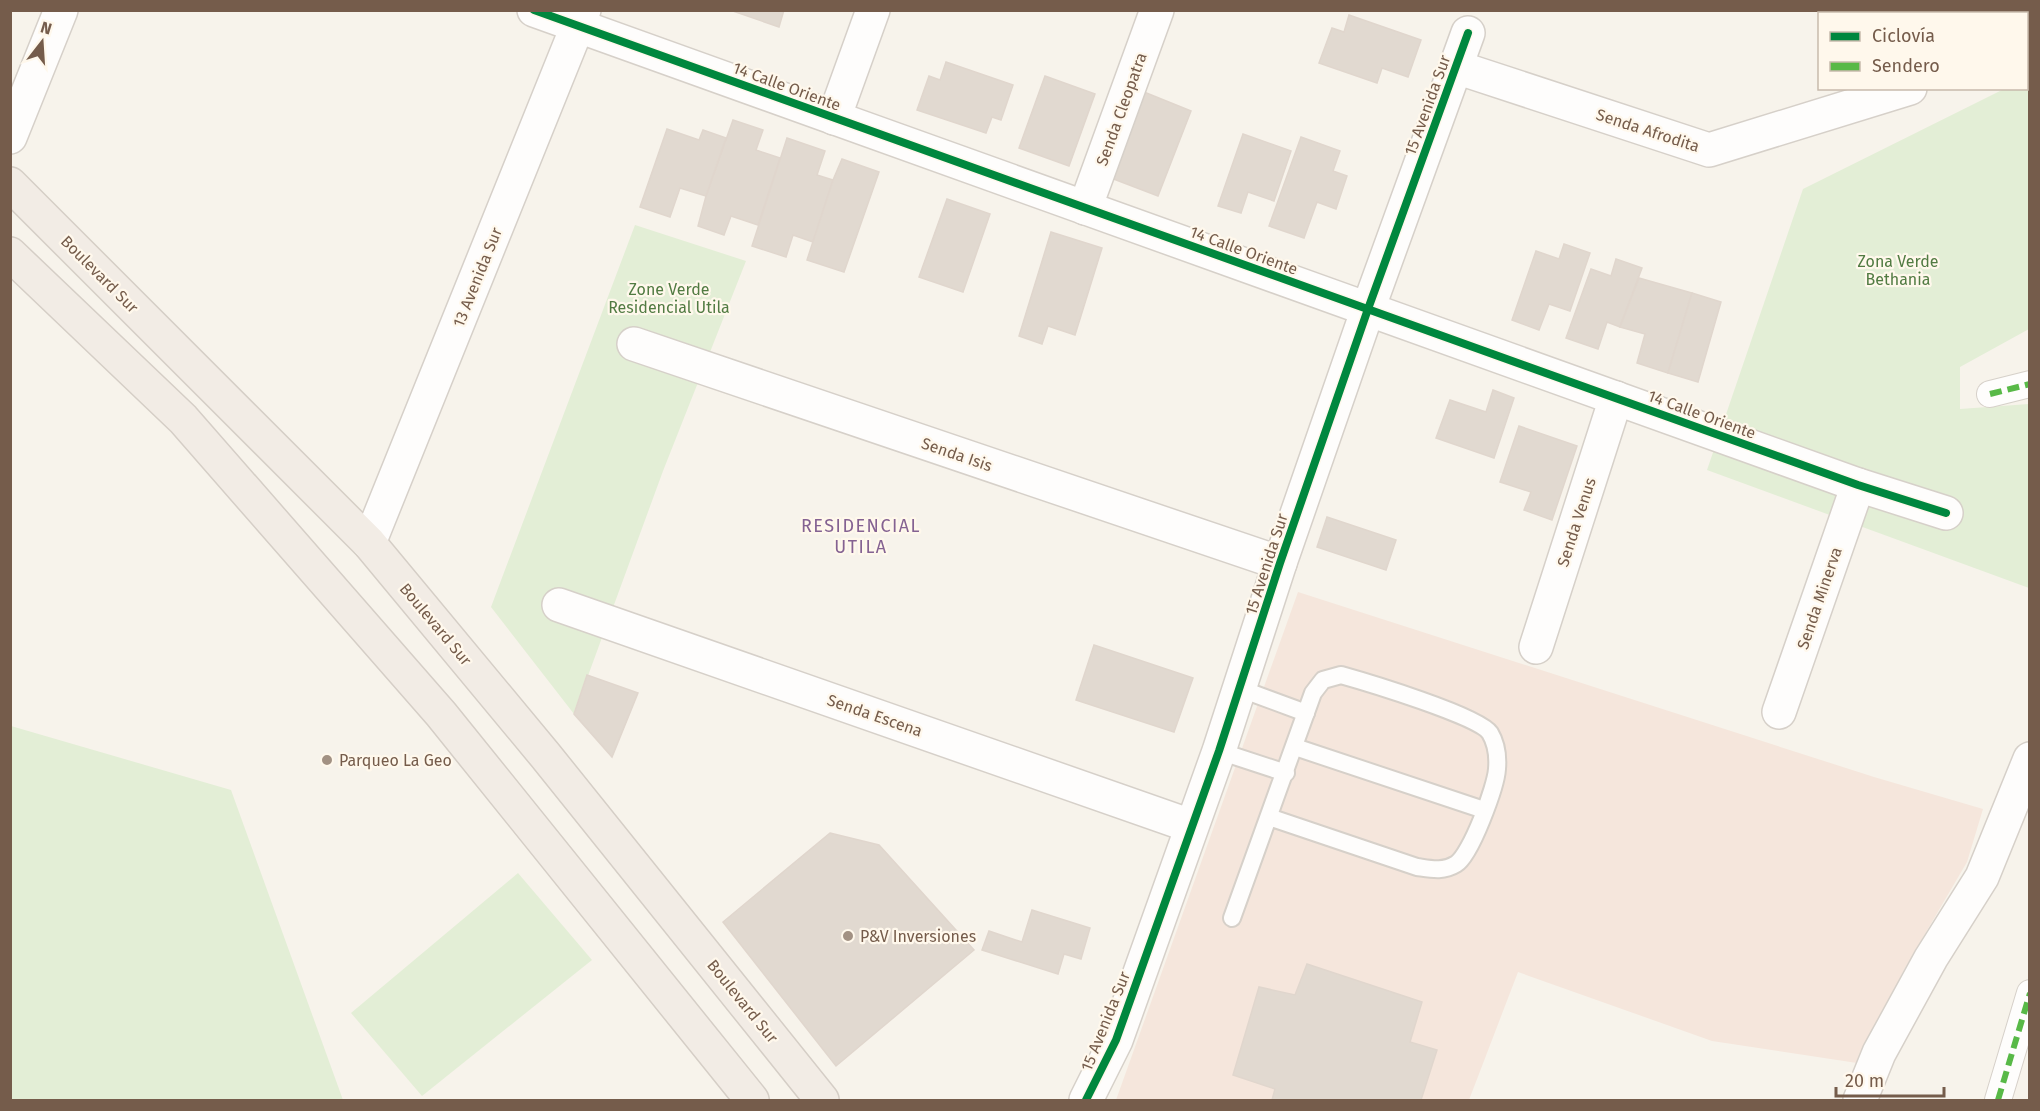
<svg xmlns="http://www.w3.org/2000/svg" width="2040" height="1111" viewBox="0 0 2040 1111" font-family="'Fira Sans',sans-serif">
<style>
.commercial{fill:#f5e6dc}
.green{fill:#e3eed6}
.building{fill:#e1d9d0;stroke:#e0d6cd;stroke-width:1.5}
.lines{fill:none;stroke-linecap:round;stroke-linejoin:round}
.service-casing{stroke:#d6d0c9;stroke-width:20}
.pedestrian-casing{stroke:#d6d0c9;stroke-width:28}
.minor-casing{stroke:#d6d0c9;stroke-width:36}
.trunk-casing{stroke:#d5cec6;stroke-width:36}
.service{stroke:#fefdfc;stroke-width:16}
.pedestrian{stroke:#fefdfc;stroke-width:26}
.minor{stroke:#fefdfc;stroke-width:33}
.trunk{stroke:#f2ece5;stroke-width:33}
.quiet{stroke:#58b947;stroke-width:6;stroke-dasharray:12 6;stroke-linecap:butt}
.cycleway-casing{stroke:#fff8ec;stroke-width:11}
.cycleway{stroke:#00873e;stroke-width:8}
.poi-dot{fill:#a29183;stroke:#fff8ec;stroke-width:2}
.labels{text-anchor:middle;stroke-width:4.5;stroke-linejoin:round;paint-order:stroke}
.street-label{font-size:16px;fill:#755c4b;stroke:#fff8ec}
.park-label{font-size:16px;fill:#517b42;stroke:#fff8ec}
.poi-label{font-size:16px;fill:#755c4b;stroke:#fff8ec;text-anchor:start}
.neighbourhood-label{font-size:18px;letter-spacing:1.5px;fill:#846292;stroke:#fff8ec}
</style>
<rect width="100%" height="100%" fill="#f7f3eb"/>
<path class="commercial" d="M1298,592L1874,777L1983,809L1967,862L1905,968L1857,1063L1712,1041L1518,972L1469,1100H1116Z"/>
<g class="green">
<path d="M2029,75V329L1960,367V409L2029,404V588L1707,470L1803,189L2004,89L2026,88L2027,77Z"/>
<path d="M635,225L746,261L663,471L574,714L491,607Z"/>
<path d="M11,726L231,790L343,1100H11Z"/>
<path d="M518,873L592,960L422,1096L351,1013Z"/>
</g>
<g class="building">
<path d="M730,10H784L779,27Z"/>
<path d="M1349,15L1421,40L1408,77L1382,68L1377,83L1319,63L1332,28L1344,32Z"/>
<path d="M946,62L1013,85L1001,120L992,117L986,133L917,110L929,76L940,80Z"/>
<path d="M1045,76L1095,94L1069,166L1019,148Z"/>
<path d="M1144,92L1191,111L1158,196L1111,178Z"/>
<path d="M733,120L763,130L756,150L780,158L758,225L731,216L724,235L698,226L706,196Z"/>
<path d="M667,129L699,140L703,130L726,138L706,196L680,188L670,217L640,207Z"/>
<path d="M1243,134L1291,151L1274,201L1248,192L1241,213L1218,206Z"/>
<path d="M1301,137L1340,151L1333,171L1347,176L1336,209L1317,202L1304,238L1269,226Z"/>
<path d="M787,138L825,151L817,175L833,180L813,242L793,235L786,257L752,246Z"/>
<path d="M842,159L879,172L844,272L807,260L833,180Z"/>
<path d="M947,199L990,214L963,292L919,277Z"/>
<path d="M1051,232L1102,248L1075,335L1048,326L1042,344L1019,336Z"/>
<path d="M1564,244L1590,253L1570,311L1549,304L1539,330L1512,320L1536,251L1559,259Z"/>
<path d="M1616,259L1642,268L1620,327L1607,322L1598,349L1566,338L1591,269L1611,276Z"/>
<path d="M1639,278L1692,293L1668,373L1637,363L1645,334L1620,327Z"/>
<path d="M1692,293L1721,302L1698,382L1668,373Z"/>
<path d="M1493,390L1514,398L1494,458L1436,438L1450,400L1486,412Z"/>
<path d="M1519,426L1577,446L1552,520L1524,510L1531,492L1500,482Z"/>
<path d="M1327,517L1396,540L1386,570L1317,547Z"/>
<path d="M1094,645L1193,678L1174,732L1076,700Z"/>
<path d="M587,675L638,693L612,757L574,714Z"/>
<path d="M830,833L879,845L974,950L836,1066L723,922Z"/>
<path d="M1032,910L1090,928L1081,959L1064,954L1058,974L982,950L989,931L1022,942Z"/>
<path d="M1307,964L1422,1002L1410,1042L1437,1050L1421,1100H1272L1275,1089L1233,1075L1259,987L1295,995Z"/>
</g>
<g class="lines">
<g class="service-casing">
<g id="service">
<path d="M1241,689L1306,713"/>
<path d="M1295,747L1484,810"/>
<path d="M1219,751L1286,773"/>
<path d="M1232,918L1313,693L1323,680L1341,675C1366,682 1479,716 1490,733C1496,743 1498,757 1497,769C1496,786 1471,855 1456,864C1443,872 1431,869 1417,867L1269,817"/>
</g>
</g>
<g class="pedestrian-casing">
<g id="pedestrian">
<path d="M1990,394L2030,384"/>
<path d="M1998,1100L2030,993"/>
</g>
</g>
<g class="minor-casing">
<g id="minor">
<path d="M534,10L1858,485L1946,513"/>
<path d="M2026,53L2030,52"/>
<path d="M1456,67L1709,150L1910,88"/>
<path d="M834,118L873,10"/>
<path d="M10,137L61,10"/>
<path d="M1085,208L1157,10"/>
<path d="M634,344L1280,563"/>
<path d="M369,543L584,10"/>
<path d="M559,605L1191,826"/>
<path d="M1536,647L1616,398"/>
<path d="M1779,712L1858,485"/>
<path d="M1086,1100L1116,1040L1219,751L1280,563L1368,309L1468,33"/>
<path d="M1860,1100L1879,1053L1931,958L1982,877L2030,759"/>
</g>
</g>
<g class="trunk-casing">
<g id="trunk">
<path d="M10,184L369,543L545,755L822,1100"/>
<path d="M10,254L183,419L441,714L752,1100"/>
</g>
</g>
<use href="#service" class="service"/>
<use href="#pedestrian" class="pedestrian"/>
<use href="#minor" class="minor"/>
<use href="#trunk" class="trunk"/>
<g class="quiet">
<path d="M1990,394L2030,384"/>
<path d="M1998,1100L2030,993"/>
</g>
<g class="cycleway-casing">
<g id="cycleway">
<path d="M534,10L1858,485L1946,513"/>
<path d="M1086,1100L1116,1040L1219,751L1280,563L1368,309L1468,33"/>
</g>
</g>
<use href="#cycleway" class="cycleway"/>
</g>
<g class="poi-dot">
<circle cx="327" cy="760" r="6"/>
<circle cx="848" cy="936" r="6"/>
</g>
<g class="labels">
<g class="street-label">
<text transform="translate(787 86) rotate(20)" y="6">14 Calle Oriente</text>
<text transform="translate(1427 105) rotate(-70)" y="6">15 Avenida Sur</text>
<text transform="translate(1121 109) rotate(-70)" y="6">Senda Cleopatra</text>
<text transform="translate(1648 130) rotate(18)" y="6">Senda Afrodita</text>
<text transform="translate(1244 250) rotate(20)" y="6">14 Calle Oriente</text>
<text transform="translate(100 274) rotate(45)" y="6">Boulevard Sur</text>
<text transform="translate(477 277) rotate(-68)" y="6">13 Avenida Sur</text>
<text transform="translate(1702 414) rotate(20)" y="6">14 Calle Oriente</text>
<text transform="translate(957 454) rotate(19)" y="6">Senda Isis</text>
<text transform="translate(1576 522) rotate(-72)" y="6">Senda Venus</text>
<text transform="translate(1266 564) rotate(-72)" y="6">15 Avenida Sur</text>
<text transform="translate(1819 598) rotate(-71)" y="6">Senda Minerva</text>
<text transform="translate(436 624) rotate(50)" y="6">Boulevard Sur</text>
<text transform="translate(875 715) rotate(19)" y="6">Senda Escena</text>
<text transform="translate(743 1001) rotate(51)" y="6">Boulevard Sur</text>
<text transform="translate(1105 1021) rotate(-68)" y="6">15 Avenida Sur</text>
</g>
<g class="park-label">
<text x="1898" y="267">Zona Verde<tspan x="1898" dy="18">Bethania</tspan></text>
<text x="669" y="295">Zone Verde<tspan x="669" dy="18">Residencial Utila</tspan></text>
</g>
<g class="poi-label">
<text x="339" y="766">Parqueo La Geo</text>
<text x="860" y="942">P&amp;V Inversiones</text>
</g>
<g class="neighbourhood-label">
<text x="861" y="532">RESIDENCIAL<tspan x="861" dy="21">UTILA</tspan></text>
</g>
</g>
<rect width="2040" height="1111" fill="none" stroke="#755c4b" stroke-width="24"/>
<rect x="1818" y="12" width="210" height="78" fill="#fff8ec" stroke="#c8baac" stroke-width="1.5"/>
<rect x="1830" y="32" width="30" height="9" fill="#00873e" stroke="#c8baac" stroke-width="1.5"/>
<text x="1872" y="42" font-size="18" fill="#755c4b">Ciclovía</text>
<rect x="1830" y="62" width="30" height="9" fill="#58b947" stroke="#c8baac" stroke-width="1.5"/>
<text x="1872" y="72" font-size="18" fill="#755c4b">Sendero</text>
<g transform="translate(42 42) rotate(17)" stroke="#fff8ec" stroke-width="4.5" paint-order="stroke">
<path d="M0-4.5L10 22L0 15L-10 22Z" fill="#755c4b"/>
<text y="-9" font-size="16" font-weight="bold" text-anchor="middle" fill="#755c4b">N</text>
</g>
<path d="M1836 1087v9h108v-9" fill="none" stroke="#755c4b" stroke-width="3"/>
<text x="1845" y="1087" font-size="18" fill="#755c4b" stroke="#fff8ec" stroke-width="4.5" paint-order="stroke">20 m</text>
</svg>
